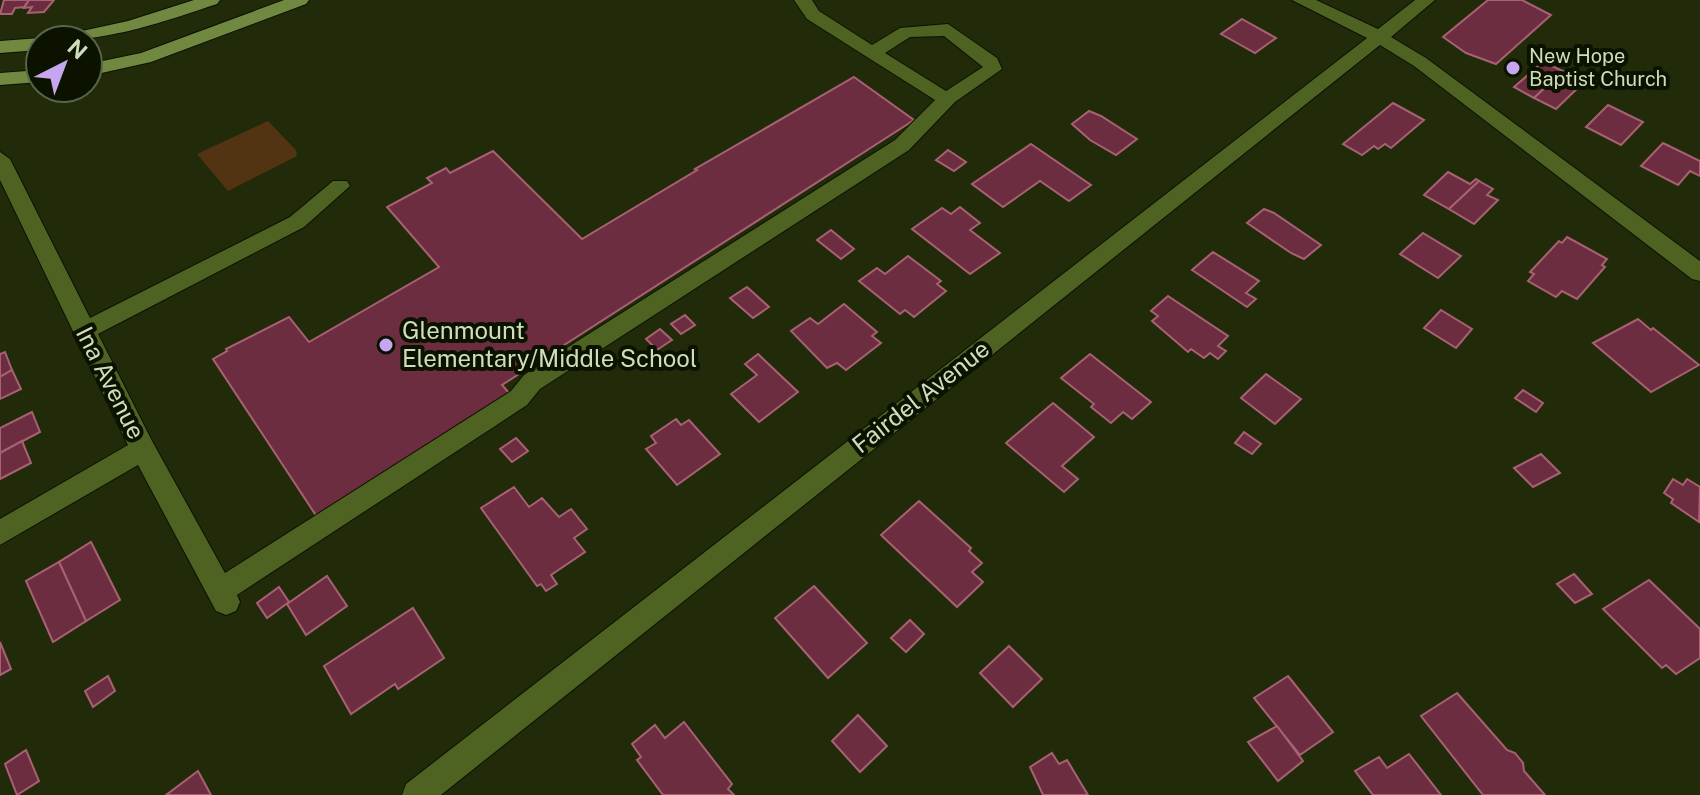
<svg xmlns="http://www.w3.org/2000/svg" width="1700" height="795" viewBox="0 0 1700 795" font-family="'Public Sans',sans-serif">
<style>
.green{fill:#523312}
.building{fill:#6d2d40;stroke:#a76172;stroke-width:2}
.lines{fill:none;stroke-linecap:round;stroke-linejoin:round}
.minor-casing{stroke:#0c1202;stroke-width:2}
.major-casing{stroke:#0c1202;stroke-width:2}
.minor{fill:#4e6221;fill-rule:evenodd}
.major{fill:#718841;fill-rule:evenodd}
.poi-dot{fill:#c7a6f0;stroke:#0b1300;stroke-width:3}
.labels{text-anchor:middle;stroke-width:8;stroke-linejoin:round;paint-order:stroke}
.far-poi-label{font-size:20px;fill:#d0ddbc;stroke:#0b1300;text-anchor:start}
.poi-label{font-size:24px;fill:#d0ddbc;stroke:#0b1300;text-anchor:start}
.street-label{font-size:24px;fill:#d0ddbc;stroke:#0b1300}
</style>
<rect width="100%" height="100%" fill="#212b09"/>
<path class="green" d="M268,121L296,150L297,156L228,191L197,154Z"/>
<g class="building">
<path d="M4,0H29L24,7L15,8L12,14H0Z"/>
<path d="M29,0H54L44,12L28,13L32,7L24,8Z"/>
<path d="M1488,0H1522L1551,15L1496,64L1466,53L1443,37Z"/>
<path d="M1242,19L1276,38L1255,53L1221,34Z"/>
<path d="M1543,62L1563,71L1534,98L1514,87Z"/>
<path d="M1563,71L1584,82L1556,109L1534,98Z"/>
<path d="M854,77L914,120L502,385L509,393L317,517L213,359L227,351L226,349L289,317L309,342L439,267L387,207L432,183L427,178L446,168L450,173L493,151L582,239L697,170L695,169Z"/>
<path d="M1393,103L1424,120L1391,148L1385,144L1378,149L1374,146L1362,155L1343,144Z"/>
<path d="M1608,105L1643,122L1621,145L1586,127Z"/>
<path d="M1089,111L1101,116L1137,139L1116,155L1090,140L1072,124Z"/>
<path d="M1663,143L1700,161V176L1690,171L1678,185L1641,166Z"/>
<path d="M1031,144L1091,185L1069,201L1040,181L1003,207L972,184Z"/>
<path d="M948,150L966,162L954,171L936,160Z"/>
<path d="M1448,172L1470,184L1476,179L1479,181L1449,209L1424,195Z"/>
<path d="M1479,181L1493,189L1487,195L1498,200L1474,224L1449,209Z"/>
<path d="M960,207L980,223L970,230L1000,253L970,274L912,229L942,208L951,214Z"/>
<path d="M1264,209L1274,213L1321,245L1304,259L1291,253L1247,223Z"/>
<path d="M831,230L854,249L841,259L817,240Z"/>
<path d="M1423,233L1461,256L1438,278L1400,254Z"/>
<path d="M1567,237L1607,259L1602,265L1605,267L1577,299L1562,291L1556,297L1528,281L1534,274L1530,272L1559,241L1562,243Z"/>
<path d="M1213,252L1259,281L1246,293L1256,299L1247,307L1192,270Z"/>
<path d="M908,256L941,281L937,284L946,291L914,317L905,310L900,314L859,281L877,268L885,274Z"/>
<path d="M747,287L769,307L753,318L730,298Z"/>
<path d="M1168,296L1228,336L1218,346L1226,351L1218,359L1210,353L1204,358L1191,349L1188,352L1152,321L1158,316L1151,311Z"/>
<path d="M844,304L877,332L872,336L881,343L846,370L837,363L827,368L791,331L810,318L818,324Z"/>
<path d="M1441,310L1472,329L1456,348L1424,328Z"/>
<path d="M685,315L695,325L681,334L671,324Z"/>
<path d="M1638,319L1651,330L1653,328L1699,365L1651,392L1593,343Z"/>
<path d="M660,329L672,340L657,350L646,339Z"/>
<path d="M5,352L12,370L0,377V354Z"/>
<path d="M758,354L798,392L759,422L731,394L757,375L745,364Z"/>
<path d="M1090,354L1151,402L1132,419L1123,412L1111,423L1091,407L1094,404L1061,378Z"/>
<path d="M12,370L21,389L0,399V377Z"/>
<path d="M1266,374L1301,399L1275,424L1241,398Z"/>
<path d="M1523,390L1543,403L1536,412L1515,398Z"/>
<path d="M1053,403L1094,437L1062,466L1078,479L1064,492L1006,443Z"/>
<path d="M32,412L40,432L0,453V428Z"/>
<path d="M676,419L681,425L689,420L720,454L677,485L646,449L656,443L651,436Z"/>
<path d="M1244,432L1261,444L1252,454L1235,443Z"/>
<path d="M516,438L528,451L512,462L500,449Z"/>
<path d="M22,441L31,463L0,479V453Z"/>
<path d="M1541,454L1560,473L1533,487L1514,468Z"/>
<path d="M1673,479L1683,485L1687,479L1700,487L1699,522L1671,503L1673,499L1664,493Z"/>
<path d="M514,487L529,507L542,498L559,517L571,509L587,529L574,538L585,552L551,575L557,584L546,591L541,584L537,586L481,508Z"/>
<path d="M919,501L971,548L969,551L982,563L972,572L983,582L957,607L881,535Z"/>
<path d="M91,542L120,600L86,621L59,562Z"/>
<path d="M59,562L86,621L53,642L26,581Z"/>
<path d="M1574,574L1592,594L1575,603L1557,584Z"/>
<path d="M327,576L347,606L306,635L287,604Z"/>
<path d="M1649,580L1700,629V658L1676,674L1666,665L1662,668L1603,609Z"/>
<path d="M814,586L867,643L828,678L775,618Z"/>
<path d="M279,587L289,602L267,618L257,603Z"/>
<path d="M413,608L444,658L398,689L395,684L351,714L324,666Z"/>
<path d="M910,620L924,634L906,652L891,638Z"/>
<path d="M0,642L11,669L0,675Z"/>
<path d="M1009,646L1042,679L1013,707L980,673Z"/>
<path d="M108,676L115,691L93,707L85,691Z"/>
<path d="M1288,676L1333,732L1300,755L1254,698Z"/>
<path d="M1457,693L1507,750L1515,753L1523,763L1524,771L1545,795H1483L1421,716Z"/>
<path d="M858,715L887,746L860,772L832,741Z"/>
<path d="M684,722L732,784L728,789L734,795H663L637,760L641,757L632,744L655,725L665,738Z"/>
<path d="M1277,726L1303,761L1278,781L1248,742Z"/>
<path d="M26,750L39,781L17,795L5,764Z"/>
<path d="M1052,753L1059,764L1067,760L1088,795H1043L1030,767Z"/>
<path d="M1409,754L1441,795H1373L1355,771L1379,757L1387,768Z"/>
<path d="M198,771L211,795H166Z"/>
</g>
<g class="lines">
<g class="minor-casing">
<g id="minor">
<path d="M794,0H812L819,11L872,45L900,28L948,24L997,58L1002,69L955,102L909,150L540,389L527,405L237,595L240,602L236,611L226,615L216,611L138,465L0,545V519L128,445L0,180V152L10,159L90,318L290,217L333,181H347L350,186L304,227L98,334L152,441L225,573L511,391L524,375L895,140L935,100L807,19ZM944,36L983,67L946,91L885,53L910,37Z"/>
<path d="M1292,0H1316L1378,29L1415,0H1435L1391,37L1426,58L1700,261V281L1692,279L1414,66L1380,45L441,795H402L406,784L1367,38Z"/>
</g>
</g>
<g class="major-casing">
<g id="major">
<path d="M194,0H220L217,4C163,22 113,40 56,40L59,36L128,21Z"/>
<path d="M284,0H309L306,4L151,62L88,76V64L141,53Z"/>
<path d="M40,38L46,40H40V50L0,53V41Z"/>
<path d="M40,70V82L0,85V73Z"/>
</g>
</g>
<use href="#minor" class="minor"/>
<use href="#major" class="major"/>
</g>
<g class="poi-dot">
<circle cx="1513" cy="68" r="8"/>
<circle cx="386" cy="345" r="8"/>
</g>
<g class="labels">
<g class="far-poi-label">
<text x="1529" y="63">New Hope<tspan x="1529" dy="23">Baptist Church</tspan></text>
</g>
<g class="poi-label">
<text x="402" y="339">Glenmount<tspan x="402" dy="28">Elementary/Middle School</tspan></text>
</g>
<g class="street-label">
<text transform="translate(110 383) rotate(63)" y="8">Ina Avenue</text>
<text transform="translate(921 397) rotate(-38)" y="8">Fairdel Avenue</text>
</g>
</g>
<g transform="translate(64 64) rotate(42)"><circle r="38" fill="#0b1300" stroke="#5a644b" stroke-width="2"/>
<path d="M0-6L14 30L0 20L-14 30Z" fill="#c7a6f0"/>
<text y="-12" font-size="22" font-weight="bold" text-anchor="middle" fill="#d0ddbc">N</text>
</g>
</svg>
